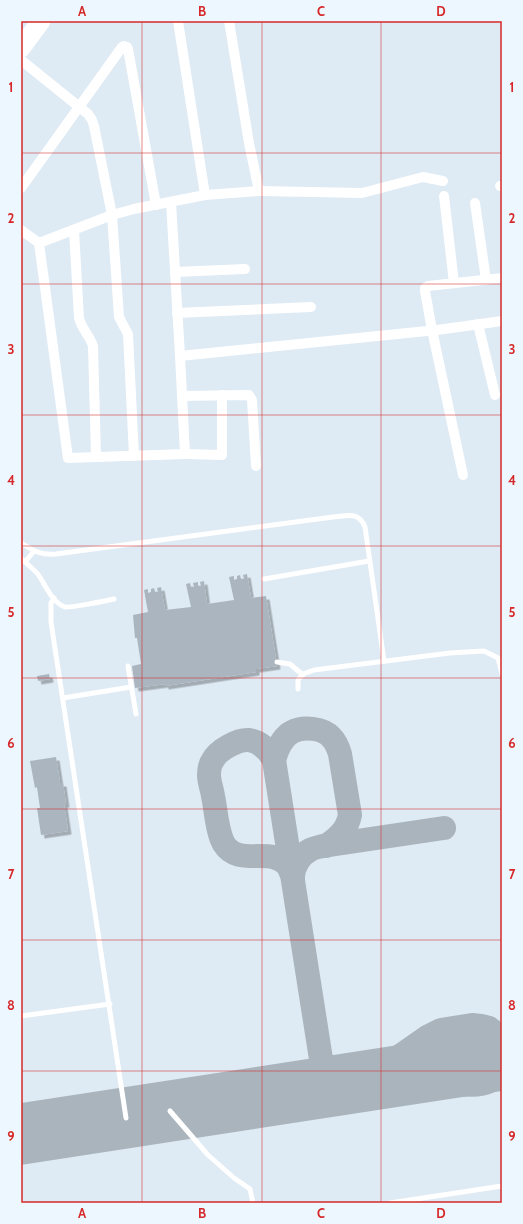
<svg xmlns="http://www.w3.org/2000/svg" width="523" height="1224" viewBox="0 0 523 1224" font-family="Cabin,sans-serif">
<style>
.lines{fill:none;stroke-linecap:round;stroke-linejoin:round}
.taxiway{stroke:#aab4bc;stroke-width:24}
.runway{stroke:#aab4bc;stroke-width:61}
.building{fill:#aab5bf;filter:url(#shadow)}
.lane{stroke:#fff;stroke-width:5}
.street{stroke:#fff;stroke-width:10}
.highway{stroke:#fff;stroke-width:19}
.grid{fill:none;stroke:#d62828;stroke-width:1;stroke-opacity:0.55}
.neatline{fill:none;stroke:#d62828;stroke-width:1.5}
.grid-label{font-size:13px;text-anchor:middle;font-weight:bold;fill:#d62828}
</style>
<defs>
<filter id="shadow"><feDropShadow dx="3.5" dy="3.5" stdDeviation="0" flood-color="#0004"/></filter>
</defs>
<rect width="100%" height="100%" fill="#deeaf4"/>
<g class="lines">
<g class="taxiway">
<path d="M274,760C277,750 282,737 292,732C303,726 323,728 331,737C336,742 338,747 340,754L350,815C347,830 338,838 326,846"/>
<path d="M293,877C291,874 290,869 288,866C272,845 239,868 224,844C217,832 216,810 213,796C212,789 209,782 209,775C209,770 210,764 213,760C218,750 238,739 249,740C261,742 269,751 274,760L321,1059C320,1075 313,1082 301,1091"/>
<path d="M293,877C293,867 300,855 310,850C313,848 319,847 323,846L444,828"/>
<path d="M321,1059C327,1071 338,1084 353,1083C360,1082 368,1077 374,1074L427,1037L441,1030L472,1025L481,1026L489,1028L497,1034L502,1041"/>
<path d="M420,1072C440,1079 470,1091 490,1081C496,1078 500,1069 502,1063"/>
</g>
<path class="runway" d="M21,1134L502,1060"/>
</g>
<g class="building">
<path d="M247,574L251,598L266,596L277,666L256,669V672L165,686V684L135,688L132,666L141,664L137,638H135L133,615L148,612L144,590L148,589V593L151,592V589L154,588L155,592H158L157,588L161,587L165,610L191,607L186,584L190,583L191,587H194L193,583L198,582V586H201L200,582L204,581L207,604L234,600L229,577L234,576V580L237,579V576L240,575L241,579H244L243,575Z"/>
<path d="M49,674L50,679L38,681L37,676Z"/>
<path d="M56,757L60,783H63L66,804H64L68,831L41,835L37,808H40L37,787L35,788L30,761Z"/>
</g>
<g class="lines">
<g class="lane">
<path d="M21,543C34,551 40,555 56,554L333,517C347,516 359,511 365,527L384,661"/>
<path d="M21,558C26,563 32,568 37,573C45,583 51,602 65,607C70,608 106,601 114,599"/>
<path d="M25,562L34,551"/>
<path d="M264,579L369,561"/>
<path d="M54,598L51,603V622L126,1118"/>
<path d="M277,662L290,664L303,675"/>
<path d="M128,666L136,714"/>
<path d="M298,689V680L303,674L314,670L450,653L484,651L498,658L502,674"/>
<path d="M63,698L131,687"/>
<path d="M21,1016L110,1004"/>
<path d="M170,1111L208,1155L234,1178L250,1189L253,1203"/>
<path d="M390,1203L502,1186"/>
</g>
<g class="street">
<path d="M178,21L205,195"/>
<path d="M21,60L88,114L92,120L94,126L112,215L119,317L128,334L134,456"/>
<path d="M500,186H502"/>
<path d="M21,188L122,47L124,46L127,47L128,49L156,205"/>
<path d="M259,191L362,193L423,177L443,181"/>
<path d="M444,196L454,283"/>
<path d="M171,202L180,356L437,330L502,321"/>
<path d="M475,203L486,280"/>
<path d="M21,230L39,243L112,215L134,209L205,195L259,191L249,143L229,21"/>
<path d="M74,230L79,318C81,328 90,336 93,346L96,457"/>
<path d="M39,243L68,458L185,454L180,356"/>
<path d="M175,272L245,269"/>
<path d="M177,313L311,307"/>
<path d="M478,324L495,395"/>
<path d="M182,396L249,395L252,400L256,466"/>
<path d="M185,454L222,455V395"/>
<path d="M463,475L432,330L425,291V288L428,286L502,278"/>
</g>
<path class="highway" d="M21,48L41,21"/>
</g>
<path class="grid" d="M142,21V1203M262,21V1203M381,21V1203M21,153H502M21,284H502M21,415H502M21,546H502M21,678H502M21,809H502M21,940H502M21,1071H502"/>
<rect width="523" height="1224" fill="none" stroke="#edf7ff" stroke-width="44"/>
<rect x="22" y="22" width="479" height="1180" class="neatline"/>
<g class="grid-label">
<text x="82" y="16">A</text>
<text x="202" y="16">B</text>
<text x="321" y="16">C</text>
<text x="441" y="16">D</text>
<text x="11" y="92">1</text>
<text x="512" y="92">1</text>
<text x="11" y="223">2</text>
<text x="512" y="223">2</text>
<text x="11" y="354">3</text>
<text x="512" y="354">3</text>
<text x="11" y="485">4</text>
<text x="512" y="485">4</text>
<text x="11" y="617">5</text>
<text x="512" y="617">5</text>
<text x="11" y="748">6</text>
<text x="512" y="748">6</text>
<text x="11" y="879">7</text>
<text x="512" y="879">7</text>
<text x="11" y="1010">8</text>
<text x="512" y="1010">8</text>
<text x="11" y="1141">9</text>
<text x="512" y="1141">9</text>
<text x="82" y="1218">A</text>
<text x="202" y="1218">B</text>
<text x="321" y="1218">C</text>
<text x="441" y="1218">D</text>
</g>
</svg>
